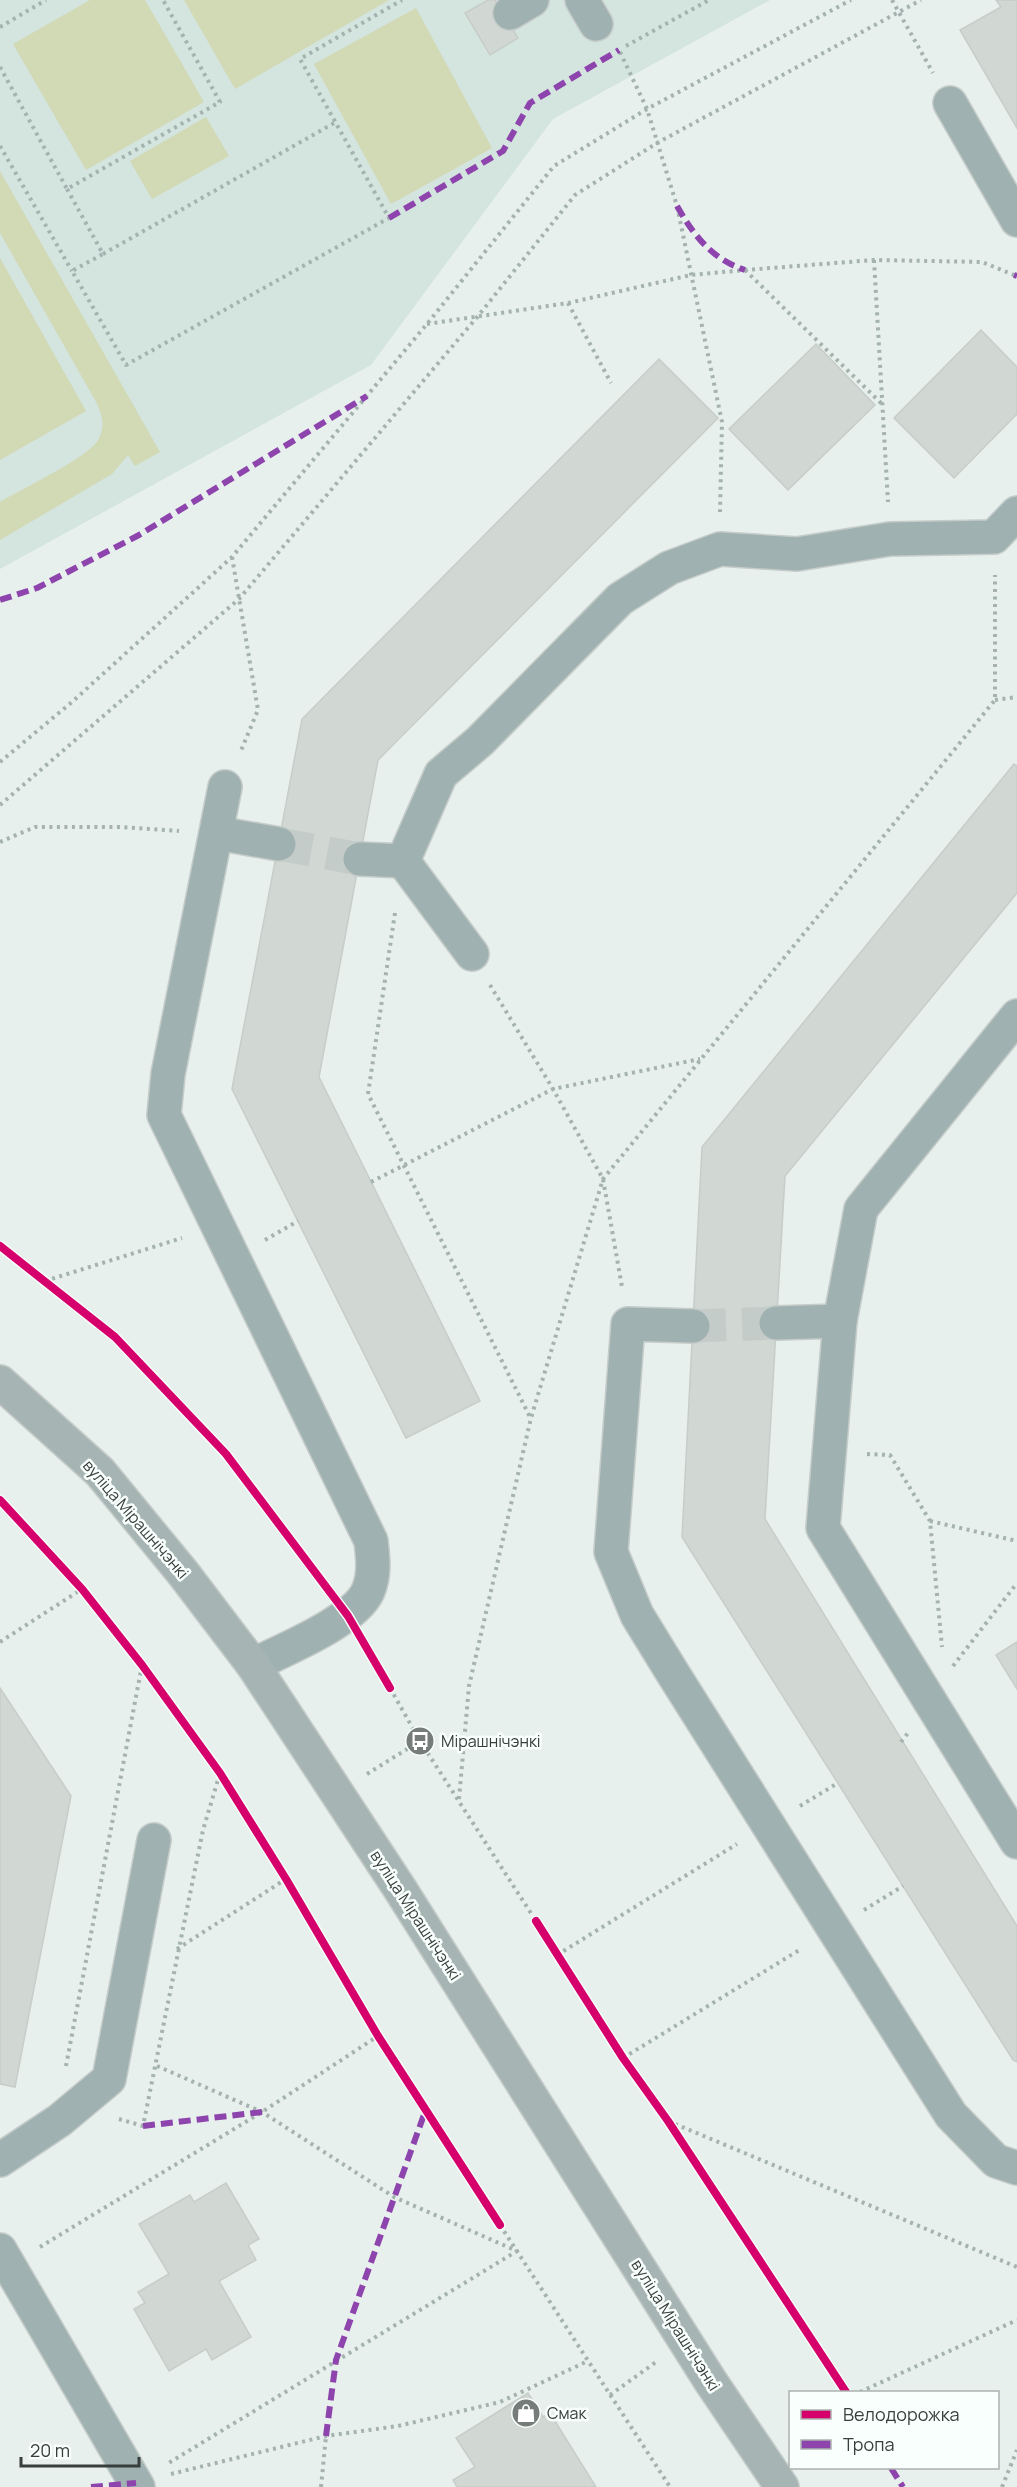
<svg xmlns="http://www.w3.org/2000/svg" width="1017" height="2487" viewBox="0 0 1017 2487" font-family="Manrope,sans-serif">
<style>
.built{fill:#d4e4de}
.green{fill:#d2d9b5}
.building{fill:#d1d7d3;stroke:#c7cdc9;stroke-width:1.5}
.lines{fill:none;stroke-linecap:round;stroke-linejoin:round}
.minor-tunnel{stroke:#c4ccc9;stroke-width:33;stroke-dasharray:33 16;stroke-linecap:butt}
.minor-casing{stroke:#c5ccc9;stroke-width:36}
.major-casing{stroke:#c5ccc9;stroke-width:36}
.path{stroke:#a4b2b0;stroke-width:4;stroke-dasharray:3 4.5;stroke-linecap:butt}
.minor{stroke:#9fb1b0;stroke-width:33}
.major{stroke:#a6b5b4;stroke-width:33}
.quiet{stroke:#8e44ad;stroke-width:6;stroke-dasharray:12 6;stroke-linecap:butt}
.cycleway-casing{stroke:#f8fffc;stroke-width:11}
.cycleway{stroke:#d6006c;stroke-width:8}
.labels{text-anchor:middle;stroke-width:5;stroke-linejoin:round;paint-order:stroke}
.street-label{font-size:16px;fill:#373e3b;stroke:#f8fffc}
.poi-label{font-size:16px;fill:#373e3b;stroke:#f8fffc;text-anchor:start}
</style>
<rect width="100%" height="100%" fill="#e7f0ec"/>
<path class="built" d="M0,0H770L553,119L371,365L0,569Z"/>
<g class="green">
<path d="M90,0H145L204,102L86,170L13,44Z"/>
<path d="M184,0H389L235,89Z"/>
<path d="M416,8L492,148L391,204L314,64Z"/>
<path d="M206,117L229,156L152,199L130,161Z"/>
<path d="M0,171L160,452L135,466L128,455L112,474L0,540V502C20,490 89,457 98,440C106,426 102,413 95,400L0,233Z"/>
<path d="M0,258L86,411L0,460Z"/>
</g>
<g class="building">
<path d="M488,0H495L518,38L490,55L465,13Z"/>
<path d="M996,0H1017V128L960,30L1001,7Z"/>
<path d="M981,330L1017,367V414L954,478L894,418Z"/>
<path d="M816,344L875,405L788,490L729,429Z"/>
<path d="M659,359L718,418L378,760L319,1077L480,1401L406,1438L232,1089L302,719Z"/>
<path d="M1014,764L1017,766V893L785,1176L765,1519L1017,1926V2062L1013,2060L682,1537L702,1147Z"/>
<path d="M1017,1642V1689L996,1655Z"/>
<path d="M0,1688L71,1796L15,2087L0,2084Z"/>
<path d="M226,2183L259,2239L248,2245L256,2260L219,2281L251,2337L212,2360L206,2349L169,2371L134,2309L145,2303L138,2292L169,2274L139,2224L190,2195L194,2202Z"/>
<path d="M528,2393L543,2417L550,2413L596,2487H457L453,2480L475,2467L456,2438Z"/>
</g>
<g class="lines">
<g class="minor-tunnel">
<path d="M279,844L360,859"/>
<path d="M693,1326L776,1323"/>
</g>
<g class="minor-casing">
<g id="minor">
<path d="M582,0L596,24"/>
<path d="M510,13L532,0"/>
<path d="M950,103L1017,220"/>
<path d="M225,787L168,1074L164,1115L371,1541C373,1558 375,1575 368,1591C355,1621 283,1650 253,1665"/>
<path d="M217,833L279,844"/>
<path d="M360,859L403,861L441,774L480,741L620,599L669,568L720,549L797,554L890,539L994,537L1017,513"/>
<path d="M403,861L472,954"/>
<path d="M1017,1016L861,1209L840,1321L823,1528L1017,1842"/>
<path d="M776,1323L840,1321"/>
<path d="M693,1326L628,1324L611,1552L637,1615L672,1672L951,2115L996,2161L1017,2168"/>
<path d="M0,2160L60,2120L109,2079L154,1840"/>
<path d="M0,2250L138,2487"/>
</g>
</g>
<g class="major-casing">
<path id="major" d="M0,1382L100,1472L183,1573L253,1665L400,1889L711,2382L782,2487"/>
</g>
<g class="path">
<path d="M892,0L933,73"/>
<path d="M0,27L46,0"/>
<path d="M626,46L709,0"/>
<path d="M620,52L647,109L677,206L722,422L720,512"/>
<path d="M0,67L67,189L220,102L163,0"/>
<path d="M0,146L72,271"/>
<path d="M67,189L103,254L72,271L126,365L389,218L300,59L402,0"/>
<path d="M103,254L336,122"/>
<path d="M874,260L888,502"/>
<path d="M745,270L883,405"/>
<path d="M568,303L611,383"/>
<path d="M427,324L568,303L691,275L745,270L874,260L982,262L1014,275L1017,271"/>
<path d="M232,557L258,710L240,753"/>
<path d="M995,700L1017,697"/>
<path d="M0,762L72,702L232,557L427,324L554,166L647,109L851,0"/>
<path d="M0,805L239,599L478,316L575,195L657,143L921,0"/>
<path d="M0,842L35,827H120L179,831"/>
<path d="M395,913L368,1094L530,1417"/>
<path d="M490,985L553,1089L603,1179L622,1287"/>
<path d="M371,1182L553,1089L700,1059"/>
<path d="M265,1240L298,1221"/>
<path d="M45,1281L182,1238"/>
<path d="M867,1454L890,1455L930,1521L942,1647"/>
<path d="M930,1521L1017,1541"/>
<path d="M0,1642L82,1589"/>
<path d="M953,1666L1017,1583"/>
<path d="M390,1688L420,1741L536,1921"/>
<path d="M901,1742L908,1733"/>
<path d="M367,1774L420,1741"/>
<path d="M459,1799L469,1686L531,1418L603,1179L995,700V575"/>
<path d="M800,1806L838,1783"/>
<path d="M864,1910L903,1886"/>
<path d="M177,1949L286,1879"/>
<path d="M557,1955L737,1844"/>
<path d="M623,2058L801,1949"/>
<path d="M66,2066L142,1665"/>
<path d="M157,2066L262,2112L394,2197L517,2251L167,2464"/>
<path d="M119,2119L143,2126L203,1830L220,1773"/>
<path d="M668,2121L1017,2267"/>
<path d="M500,2225L670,2487"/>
<path d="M40,2247L262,2112L378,2036"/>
<path d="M860,2392L1017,2320"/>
<path d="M610,2395L656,2362"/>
<path d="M171,2474L326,2436L398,2426L500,2402L588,2361"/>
<path d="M321,2487L326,2436"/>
<path d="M1002,2487L1017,2450"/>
</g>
<use href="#minor" class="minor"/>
<use href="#major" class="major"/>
<g class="quiet">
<path d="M677,206C694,236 712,259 745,270"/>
<path d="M389,218L503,151L530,103L619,50"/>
<path d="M1014,275L1017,276"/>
<path d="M0,600L37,588L139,535L367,396"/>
<path d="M143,2126L262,2112"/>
<path d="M326,2436L336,2360L426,2109"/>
<path d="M891,2468L903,2487"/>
<path d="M91,2487L136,2483"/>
</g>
<g class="cycleway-casing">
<g id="cycleway">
<path d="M0,1246L115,1337L226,1454L348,1616L390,1688"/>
<path d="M0,1500L82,1589L142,1665L220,1773L286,1879L378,2036L500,2225"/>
<path d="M536,1921L623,2058L668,2121L846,2392"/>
</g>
</g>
<use href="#cycleway" class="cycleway"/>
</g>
<defs>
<g id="bus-disc" transform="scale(1.5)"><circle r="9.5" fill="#757c79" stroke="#f8fffc"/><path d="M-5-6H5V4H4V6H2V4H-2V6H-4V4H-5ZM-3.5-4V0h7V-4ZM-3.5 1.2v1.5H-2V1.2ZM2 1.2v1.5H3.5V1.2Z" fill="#fff"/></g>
<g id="shop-disc" transform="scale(1.5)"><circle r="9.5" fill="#757c79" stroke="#f8fffc"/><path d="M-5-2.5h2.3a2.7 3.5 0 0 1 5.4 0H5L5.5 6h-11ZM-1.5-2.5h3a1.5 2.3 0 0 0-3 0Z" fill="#fff"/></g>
</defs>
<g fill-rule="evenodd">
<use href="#bus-disc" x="420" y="1741"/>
<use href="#shop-disc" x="526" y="2413"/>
</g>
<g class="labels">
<g class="street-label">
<text transform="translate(136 1519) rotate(49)" y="6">вуліца Мірашнічэнкі</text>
<text transform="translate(416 1915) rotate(57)" y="6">вуліца Мірашнічэнкі</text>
<text transform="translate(676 2325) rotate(58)" y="6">вуліца Мірашнічэнкі</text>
</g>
<g class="poi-label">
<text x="441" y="1747">Мірашнічэнкі</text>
<text x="547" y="2419">Смак</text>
</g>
</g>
<rect x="789" y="2391" width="210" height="78" fill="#f8fffc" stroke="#abb2af" stroke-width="1.5"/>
<rect x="801" y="2410" width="30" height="9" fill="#d6006c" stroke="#abb2af" stroke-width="1.5"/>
<text x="843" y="2421" font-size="18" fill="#373e3b">Велодорожка</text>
<rect x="801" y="2440" width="30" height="9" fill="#8e44ad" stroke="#abb2af" stroke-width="1.5"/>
<text x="843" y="2451" font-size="18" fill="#373e3b">Тропа</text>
<path d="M21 2457v9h118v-9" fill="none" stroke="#373e3b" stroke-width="3"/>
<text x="30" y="2457" font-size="18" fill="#373e3b" stroke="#f8fffc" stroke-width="4.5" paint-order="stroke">20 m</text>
</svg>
